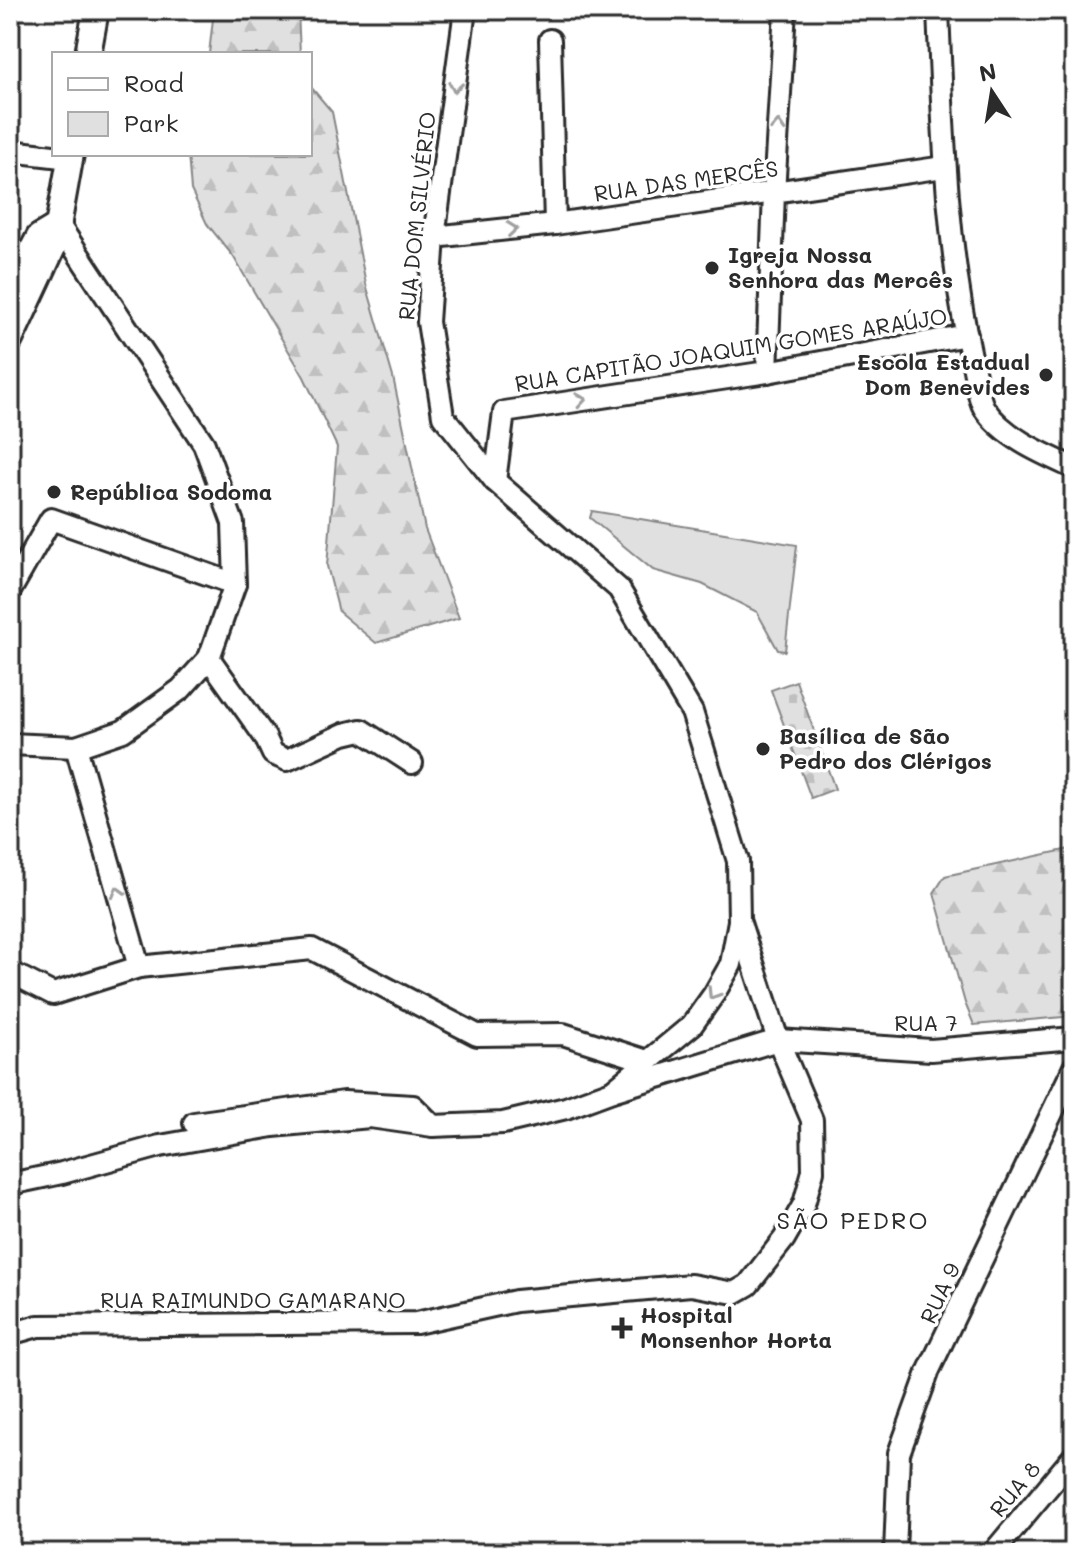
<svg xmlns="http://www.w3.org/2000/svg" width="1084" height="1563" viewBox="0 0 1084 1563" font-family="Mali,sans-serif">
<style>
.forest{fill:url(#forest-firs);stroke:#868686;stroke-width:2}
.cemetery{fill:url(#cemetery-stones);stroke:#868686;stroke-width:2}
.green{fill:#e0e0e0;stroke:#868686;stroke-width:2}
.lines{fill:none;stroke-linecap:round;stroke-linejoin:round}
.minor-casing{stroke:#2b2b2b;stroke-width:26}
.tertiary-casing{stroke:#2b2b2b;stroke-width:30}
.minor{stroke:#fff;stroke-width:20}
.tertiary{stroke:#fff;stroke-width:24}
.oneway{stroke:#a0a0a0}
.poi-dot{fill:#2b2b2b;stroke:#fff;stroke-width:3}
.labels{text-anchor:middle;stroke-width:7;stroke-linejoin:round;paint-order:stroke}
.street-label{font-size:22px;fill:#2b2b2b;stroke:#fff}
.poi-label{font-size:22px;font-weight:bold;fill:#2b2b2b;stroke:#fff;text-anchor:start}
.neighbourhood-label{font-size:24px;letter-spacing:2px;fill:#2b2b2b;stroke:#fff}
</style>
<defs>
<pattern id="forest-firs" width="22" height="20" patternUnits="userSpaceOnUse" patternTransform="scale(2)"><rect width="22" height="20" fill="#e0e0e0"/><path d="M5 1l3.5 6h-7zM16 11l3.5 6h-7z" fill="#c0c0c0"/></pattern>
<pattern id="cemetery-stones" width="16" height="16" patternUnits="userSpaceOnUse" patternTransform="scale(2)"><rect width="16" height="16" fill="#e0e0e0"/><path d="M2 7V4a2 2 0 0 1 4 0v3zM10 15v-3a2 2 0 0 1 4 0v3z" fill="#c0c0c0"/></pattern>
</defs>
<rect width="100%" height="100%" fill="#fff"/>
<filter id="ink" filterUnits="userSpaceOnUse"><feTurbulence type="fractalNoise" baseFrequency=".0125" numOctaves="2"/><feDisplacementMap in="SourceGraphic" scale="16" xChannelSelector="R" yChannelSelector="G"/><feConvolveMatrix kernelMatrix="1 2 1 2 8 2 1 2 1" color-interpolation-filters="sRGB"/></filter>
<g filter="url(#ink)">
<g class="forest">
<path d="M214,10H298L300,54H209Z"/>
<path d="M310,86L332,112L366,284L393,377L425,529L459,618L376,643L339,612L327,566L337,447L304,377L233,256L207,224L191,190L188,154H310Z"/>
<path d="M1074,848V1016L974,1025L965,1003L934,893L945,876Z"/>
</g>
<path class="cemetery" d="M796,681L835,789L811,798L771,690Z"/>
<path class="green" d="M592,511L797,545L785,651L778,650L757,612L702,584L653,570L590,518Z"/>
<g class="lines">
<g class="minor-casing">
<g id="minor">
<path d="M465,10L434,237L428,322L443,416L495,481L619,589L692,712L738,861L739,921L731,964L714,994L692,1025L612,1091"/>
<path d="M938,10C943,127 946,246 972,361C976,375 977,396 984,408C1003,437 1043,454 1074,468"/>
<path d="M550,40L555,224"/>
<path d="M10,151L70,158"/>
<path d="M434,237L555,224L944,167"/>
<path d="M767,372L774,193L785,10"/>
<path d="M495,481L504,412L767,372L967,335"/>
<path d="M10,591L51,519L235,584"/>
<path d="M209,658L265,737L273,754L287,760L344,734L361,730L412,763"/>
<path d="M10,744L76,747L123,731L181,689L209,658L235,584L233,523L204,444L59,225"/>
<path d="M76,747L139,967"/>
<path d="M10,972L53,994L139,967L312,949L477,1035L563,1034L647,1061"/>
<path d="M194,1123L344,1102L413,1106L433,1126"/>
<path d="M10,1184L62,1173L160,1146L273,1126L370,1117L433,1126L503,1123L566,1108L612,1091L778,1040L931,1050L1074,1038"/>
<path d="M10,1334L38,1326L416,1323L516,1301L691,1285L734,1293L748,1285L784,1239L804,1204L813,1171L812,1120L778,1040L740,923"/>
<path d="M895,1553L899,1453L929,1370L1074,1067"/>
<path d="M993,1553L1074,1456"/>
</g>
</g>
<g class="tertiary-casing">
<g id="tertiary">
<path d="M88,54L96,10"/>
<path d="M10,292L39,237L59,225"/>
<path d="M10,340L55,243L71,154"/>
</g>
</g>
<use href="#minor" class="minor"/>
<use href="#tertiary" class="tertiary"/>
</g>
<defs><path id="oneway-chevron" d="M-2-3.5L2.5 0L-2 3.5" fill="none" stroke-width="1.6" stroke-linecap="round" stroke-linejoin="round" transform="scale(2)"/></defs>
<g class="oneway">
<use href="#oneway-chevron" transform="translate(455 87) rotate(98)"/>
<use href="#oneway-chevron" transform="translate(778 126) rotate(-86)"/>
<use href="#oneway-chevron" transform="translate(512 229) rotate(-6)"/>
<use href="#oneway-chevron" transform="translate(581 400) rotate(-9)"/>
<use href="#oneway-chevron" transform="translate(118 892) rotate(-106)"/>
<use href="#oneway-chevron" transform="translate(713 994) rotate(122)"/>
</g>
</g>
<g class="poi-dot">
<circle cx="712" cy="268" r="8"/>
<circle cx="1046" cy="375" r="8"/>
<circle cx="54" cy="492" r="8"/>
<circle cx="763" cy="749" r="8"/>
<path d="M618 1316h8v8h8v8h-8v8h-8v-8h-8v-8h8z"/>
</g>
<g class="labels">
<g class="street-label">
<text transform="translate(686 181) rotate(-8)" y="8">RUA DAS MERCÊS</text>
<text transform="translate(417 216) rotate(-84)" y="8">RUA DOM SILVÉRIO</text>
<text transform="translate(731 350) rotate(-9)" y="8">RUA CAPITÃO JOAQUIM GOMES ARAÚJO</text>
<text x="926" y="1031">RUA 7</text>
<text transform="translate(940 1293) rotate(-65)" y="8">RUA 9</text>
<text x="253" y="1308">RUA RAIMUNDO GAMARANO</text>
<text transform="translate(1015 1489) rotate(-50)" y="8">RUA 8</text>
</g>
<g class="poi-label">
<text x="728" y="263">Igreja Nossa<tspan x="728" dy="25">Senhora das Mercês</tspan></text>
<text x="1030" y="370" text-anchor="end">Escola Estadual<tspan x="1030" dy="25">Dom Benevides</tspan></text>
<text x="70" y="500">República Sodoma</text>
<text x="779" y="744">Basílica de São<tspan x="779" dy="25">Pedro dos Clérigos</tspan></text>
<text x="640" y="1323">Hospital<tspan x="640" dy="25">Monsenhor Horta</tspan></text>
</g>
<g class="neighbourhood-label">
<text x="853" y="1229">SÃO PEDRO</text>
</g>
</g>
<rect width="1084" height="1563" fill="none" stroke="#fff" stroke-width="40"/>
<rect x="20" y="20" width="1044" height="1523" fill="none" stroke="#2b2b2b" stroke-width="3" filter="url(#ink)"/>
<rect x="52" y="52" width="260" height="104" fill="#ffffff" stroke="#aaaaaa" stroke-width="2"/>
<rect x="68" y="78" width="40" height="12" fill="#ffffff" stroke="#aaaaaa" stroke-width="2"/>
<text x="124" y="92" font-size="24" fill="#2b2b2b">Road</text>
<rect x="68" y="112" width="40" height="24" fill="#e0e0e0" stroke="#aaaaaa" stroke-width="2"/>
<text x="124" y="132" font-size="24" fill="#2b2b2b">Park</text>
<g transform="translate(992 92) rotate(348)" stroke="#ffffff" stroke-width="6" paint-order="stroke">
<path d="M0-6L14 30L0 20L-14 30Z" fill="#2b2b2b"/>
<text y="-12" font-size="22" font-weight="bold" text-anchor="middle" fill="#2b2b2b">N</text>
</g>
</svg>
